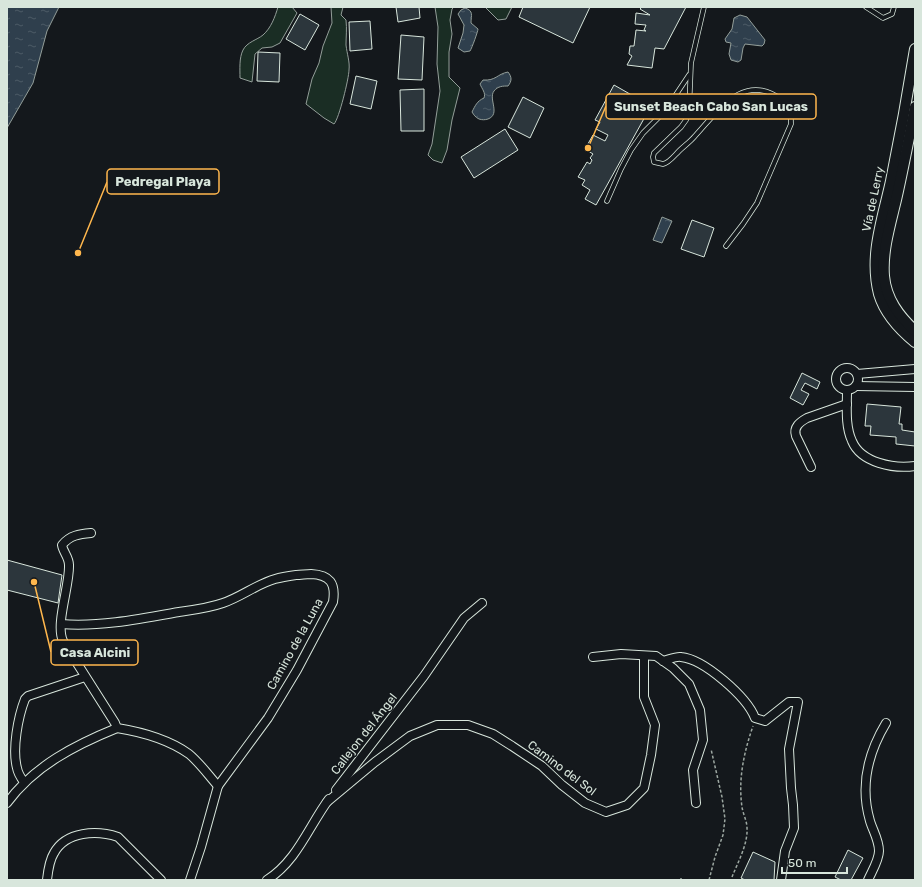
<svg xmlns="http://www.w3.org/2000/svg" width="922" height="887" viewBox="0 0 922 887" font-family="Rubik,sans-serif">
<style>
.park{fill:#1a2d24;stroke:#939e99}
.water{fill:url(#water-ripples);stroke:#939e99}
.building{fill:#2c363c;stroke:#d8e6dc}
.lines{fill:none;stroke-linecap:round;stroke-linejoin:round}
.service-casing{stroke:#d8e6dc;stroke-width:5.5}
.minor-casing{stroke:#d8e6dc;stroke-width:10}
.tertiary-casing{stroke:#d8e6dc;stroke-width:12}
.path{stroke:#9da8a2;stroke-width:1.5;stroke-dasharray:3 2;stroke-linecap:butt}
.service{stroke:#14181c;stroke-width:4}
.minor{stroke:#14181c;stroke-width:8}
.tertiary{stroke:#14181c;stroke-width:10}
.labels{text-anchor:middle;stroke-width:3;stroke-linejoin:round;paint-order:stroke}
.street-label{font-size:12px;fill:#d8e6dc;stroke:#14181c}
.leader{fill:none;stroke:#ffb74d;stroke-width:1.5}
.callout-dot{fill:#ffb74d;stroke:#14181c;stroke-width:1.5}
.callout{fill:#14181c;stroke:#ffb74d;stroke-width:1.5}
.callout-label{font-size:13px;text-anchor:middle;font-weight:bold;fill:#d8e6dc}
</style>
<defs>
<pattern id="water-ripples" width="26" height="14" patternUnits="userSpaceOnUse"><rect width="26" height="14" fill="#2f3f4d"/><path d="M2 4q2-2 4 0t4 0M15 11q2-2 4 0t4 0" fill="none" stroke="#4c5b66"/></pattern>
</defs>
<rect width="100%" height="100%" fill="#14181c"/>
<g class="park">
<path d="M278,7H292L297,13L280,43L272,47L262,48L255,54L252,82L240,78C240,69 239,58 243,50C247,42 257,40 263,35C271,28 275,17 278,7Z"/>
<path d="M331,7H343L341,15L346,20C347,29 346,37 346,45C347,54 350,62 349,70C349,78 339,119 334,124L324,118L306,104L312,79L319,63L323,46L332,23Z"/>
<path d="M435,7H454L452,9L450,20L452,34L449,52V77L460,88L452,120L447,150L442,163L433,160L428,155L432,144L440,91L437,64L438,27Z"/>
<path d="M485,7H512L506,19L498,20Z"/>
</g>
<g class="water">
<path d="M7,7H59L47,31L33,83L7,128Z"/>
<path d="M465,8C474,11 471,15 471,23L478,29C478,31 472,48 470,51L464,52L458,48L463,33L464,25L458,14L461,10Z"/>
<path d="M740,15L747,17L765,40L764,44L762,46L745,44L743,48L741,60L738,62L731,60L729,54L731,43L726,42L725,39L732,29L734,18Z"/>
<path d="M508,72C512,77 512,81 508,86C503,86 498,86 494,91C488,99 501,114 488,119C485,120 482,120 479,119C475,117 474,115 472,112C475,106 477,101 484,98C486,93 482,89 480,84L483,80C496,81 497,74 508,72Z"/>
<path d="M662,217L672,221L662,243L653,240Z"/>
</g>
<g class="building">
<path d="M396,7H419L420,18L398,22Z"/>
<path d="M523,7H590L573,43L519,17Z"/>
<path d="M642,7H686L664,49L655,48L652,68L627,65L632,56L629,54L630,46H634L636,30L646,31L644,30L646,25L635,24L636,13L650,15L640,9Z"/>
<path d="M300,14L319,25L305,50L286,39Z"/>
<path d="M370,21L372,49L350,51L349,22Z"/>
<path d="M401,35L424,37L422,80L398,79Z"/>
<path d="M258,52L280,53L279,82L257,81Z"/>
<path d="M356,76L377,81L371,109L350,104Z"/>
<path d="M614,85L651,106L596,205L585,199L590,190L582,185L585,180L578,177L587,162L590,164L592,160L590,158L593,154L585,149L593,135L605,141L608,135L596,129L600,122L595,120Z"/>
<path d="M424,89V131H401L400,90Z"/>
<path d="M523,97L544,108L530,138L508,127Z"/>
<path d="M505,129L518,150L474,178L461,157Z"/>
<path d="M692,220L714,228L704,257L681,249Z"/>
<path d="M802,373L820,382L817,389L805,383L801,390L809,394L803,405L790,398Z"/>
<path d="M867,404L901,407L899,424H902V430L915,432V446L896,444V437L870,435L871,426H865Z"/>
<path d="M7,560L62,575L58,603L7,590Z"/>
<path d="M848,850L863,858L851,880H841L835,877Z"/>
<path d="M753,852L775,862L774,880H745L741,878Z"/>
</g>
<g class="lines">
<g class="service-casing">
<g id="service">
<path d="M704,7L691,63L689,111L686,120L681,127L654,153L653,157L654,162L663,164C669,163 674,156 679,151C684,146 690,142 695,136C718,111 744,71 782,100C790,106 791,114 791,124L757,203L743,224L726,246"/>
<path d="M866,7L883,18L892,14L894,7"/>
<path d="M607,201L621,169L631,150L643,133L665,111L689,75"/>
</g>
</g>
<g class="minor-casing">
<g id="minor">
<circle cx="847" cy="379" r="11"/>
<path d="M857,374L915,369"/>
<path d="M856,386L915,387"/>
<path d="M847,391C847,407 845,426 852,441C861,463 894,469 915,466"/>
<path d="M811,467L796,436C793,427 800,422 807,418L847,404"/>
<path d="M91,533C80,534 70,535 62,545C63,552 69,557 69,565C70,585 55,624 63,641L115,723L117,728C142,732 168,739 189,754C200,763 209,776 218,786"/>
<path d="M61,624C100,627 140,619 179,612C193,610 209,608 223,603C241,597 257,584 275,579C282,577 289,576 296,575C301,575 306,574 311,574C330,575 336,583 333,602L297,670L268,718L218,786L201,847L190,880"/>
<path d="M593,657L621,654L656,656L673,668L689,684L700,710L703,740L693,770L696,803"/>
<path d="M663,661C668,660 676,656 681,657C704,659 747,697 755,718L765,721L789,702H798L789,749L791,788L793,805L794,828L785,851L781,880"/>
<path d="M24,782C21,778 18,774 17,768C12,749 18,717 25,699L28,696L85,677"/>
<path d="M336,790L424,676L464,618L482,603"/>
<path d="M327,802L375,762L410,736L437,725H468L493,734L512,746L542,766L562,785L585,803L606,812L627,805L644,788L651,755L655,725L644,697V656"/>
<path d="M7,803C34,766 75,745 117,728"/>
<path d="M47,880C48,871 49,861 54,853C66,831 97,830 118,837L161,880"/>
<path d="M267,880C297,861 309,826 329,799"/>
<path d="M868,880C872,871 879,860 879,851C879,840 873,831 870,821C860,787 868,753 886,723"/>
</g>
</g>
<g class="tertiary-casing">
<g id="tertiary">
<path d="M915,49C908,93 900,137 891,181C883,218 869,255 879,294C885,314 899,329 915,342"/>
<path d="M915,107C909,138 903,169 896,200C890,225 882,251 884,276C886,299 899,316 915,331"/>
</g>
</g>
<g class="path">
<path d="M732,877C738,862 748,844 747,828C747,821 743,814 742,807C738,779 744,752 753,726"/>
<path d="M681,878V880"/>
<path d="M709,880L715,857L723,835L725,819L722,797L711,749"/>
</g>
<use href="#service" class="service"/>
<use href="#minor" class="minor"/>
<use href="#tertiary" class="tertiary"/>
</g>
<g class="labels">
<g class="street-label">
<text transform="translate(873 199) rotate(-78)" y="4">Vía de Lerry</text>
<text transform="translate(295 644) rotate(-61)" y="4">Camino de la Luna</text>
<text transform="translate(364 734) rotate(-52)" y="4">Callejon del Ángel</text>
<text transform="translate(562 768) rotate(37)" y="4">Camino del Sol</text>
</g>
</g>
<path class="leader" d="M588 148L606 106M78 253L107 182M34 582L51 652"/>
<g class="callout-dot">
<circle cx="588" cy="148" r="4"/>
<circle cx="78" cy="253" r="4"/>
<circle cx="34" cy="582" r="4"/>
</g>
<g class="callout">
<rect x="606" y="94" width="210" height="25" rx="4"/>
<rect x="107" y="169" width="112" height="25" rx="4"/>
<rect x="51" y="640" width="87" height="25" rx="4"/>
</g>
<g class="callout-label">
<text x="711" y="111">Sunset Beach Cabo San Lucas</text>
<text x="163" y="186">Pedregal Playa</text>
<text x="95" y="657">Casa Alcini</text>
</g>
<rect width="922" height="887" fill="none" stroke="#d8e6dc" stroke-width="16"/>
<path d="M782 867v6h65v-6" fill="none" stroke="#d8e6dc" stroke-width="2"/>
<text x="788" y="867" font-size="12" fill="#d8e6dc" stroke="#14181c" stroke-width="3" paint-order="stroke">50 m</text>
</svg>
